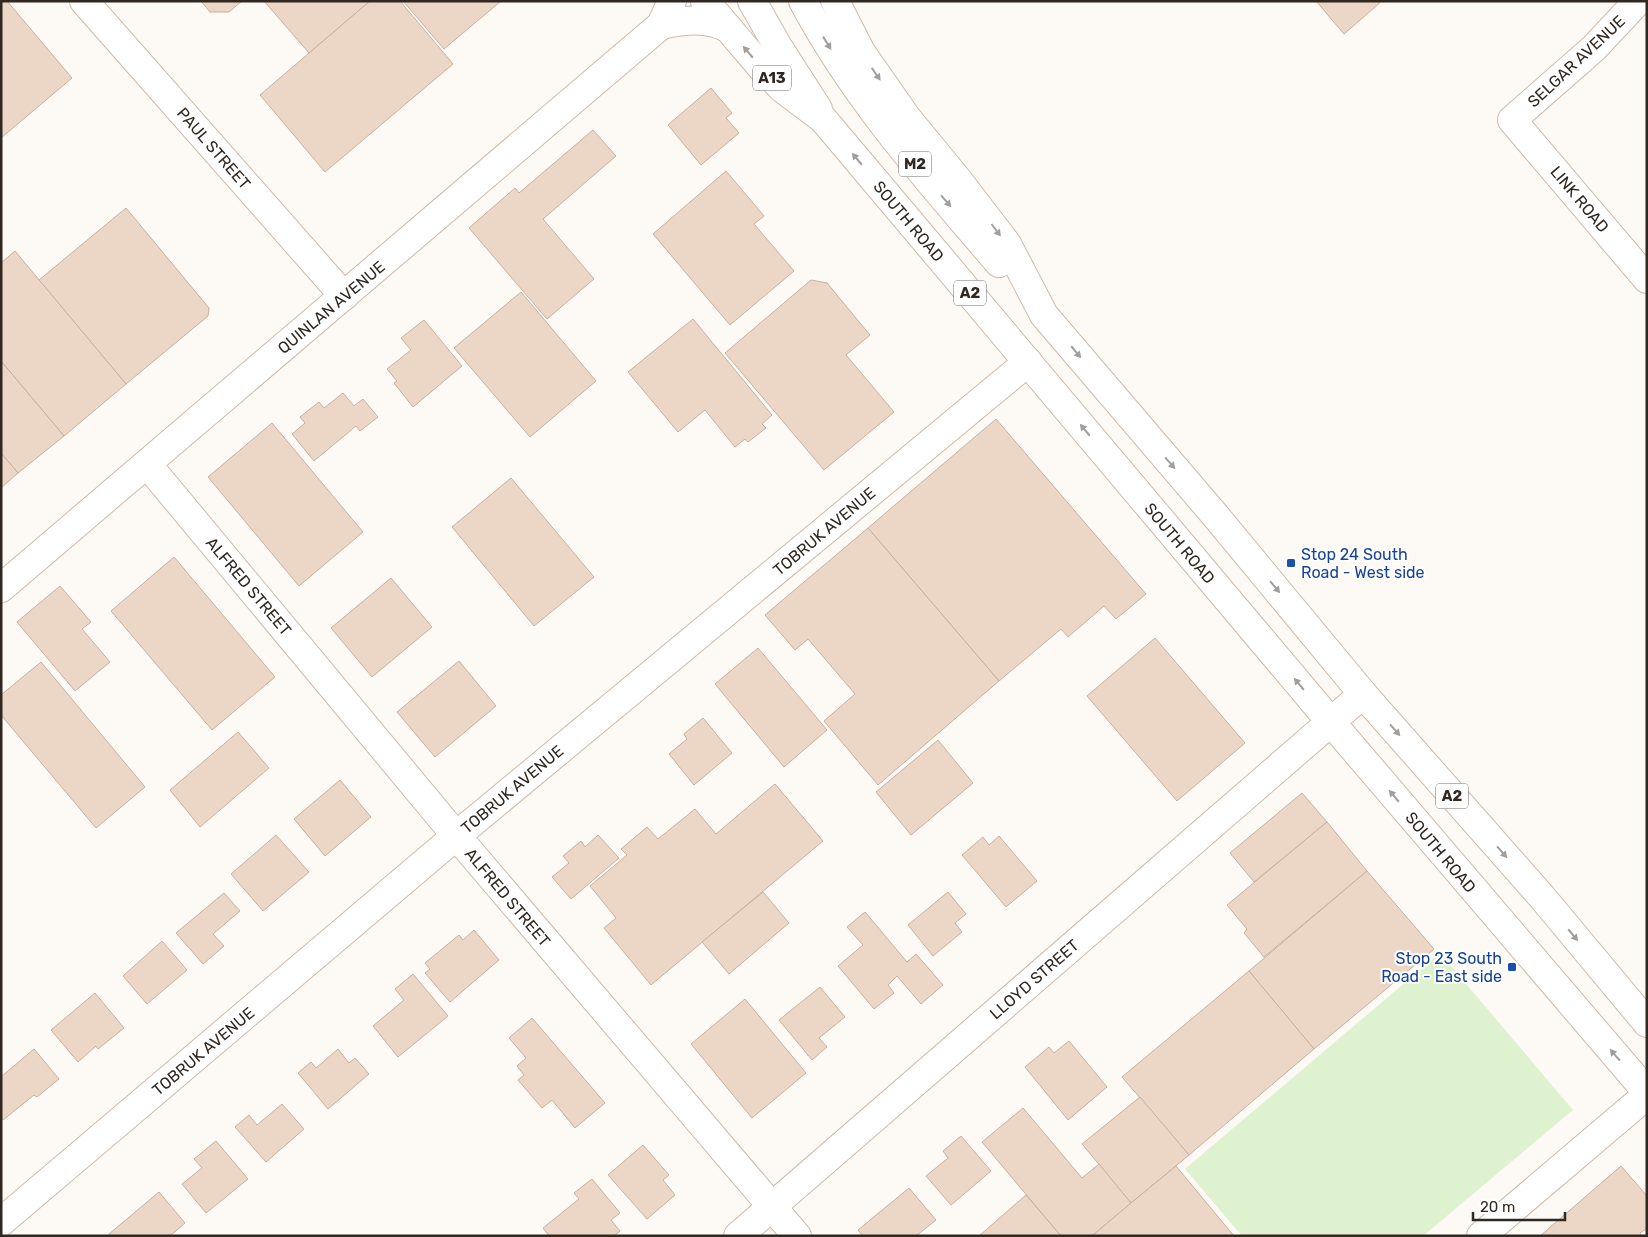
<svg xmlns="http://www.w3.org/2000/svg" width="1648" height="1237" viewBox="0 0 1648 1237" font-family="Rubik,sans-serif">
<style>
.green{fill:#dff2d0}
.building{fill:#ecd7c6;stroke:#c6b1a1}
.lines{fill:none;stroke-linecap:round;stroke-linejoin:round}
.minor-casing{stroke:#cfbaa9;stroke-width:30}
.highway-casing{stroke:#cfbaa9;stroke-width:30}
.minor{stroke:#fff;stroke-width:28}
.highway{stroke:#fff;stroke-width:28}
.oneway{fill:#a29e9b}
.transit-dot{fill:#1a4fb4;stroke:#fff;stroke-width:2}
.labels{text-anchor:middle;stroke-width:4;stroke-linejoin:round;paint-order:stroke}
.shield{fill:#fff;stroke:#6e6864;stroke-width:1}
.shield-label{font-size:15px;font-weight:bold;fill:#302821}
.street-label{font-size:16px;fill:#302821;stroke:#fff}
.transit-label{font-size:16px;fill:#164399;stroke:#fff;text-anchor:start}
</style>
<rect width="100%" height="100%" fill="#fdf9f5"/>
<path class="green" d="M1440,953L1573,1110L1423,1236H1242L1185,1169Z"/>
<g class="building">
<path d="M1,1H7L72,78L1,138Z"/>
<path d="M201,1H242L229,12H210Z"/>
<path d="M264,1H370L309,53Z"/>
<path d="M370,1H400L453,64L325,172L260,95Z"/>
<path d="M403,1H501L444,49Z"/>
<path d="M1316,1H1382L1344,34Z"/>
<path d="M711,88L732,113L726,118L739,133L701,165L668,125Z"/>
<path d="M593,130L616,156L543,219L594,279L547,319L469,228L515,188L519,193Z"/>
<path d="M726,171L764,216L754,224L794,271L730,325L653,234Z"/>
<path d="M126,208L209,308L208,316L126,384L39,280Z"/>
<path d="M15,251L126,384L64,436L1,361V263Z"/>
<path d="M811,280L827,283L870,335L846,355L894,412L824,470L725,353Z"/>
<path d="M521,292L596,381L530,437L454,348Z"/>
<path d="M693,319L772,415L762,424L766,428L748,442L745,439L735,447L705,410L678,432L628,372Z"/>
<path d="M424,320L462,366L413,407L394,383L397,381L387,369L411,350L401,338Z"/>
<path d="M1,361L64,436L18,473L1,453Z"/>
<path d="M343,393L354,406L363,399L378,417L360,431L356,426L314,461L292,434L305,423L300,417L319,402L324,408Z"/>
<path d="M996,419L1146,594L1116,619L1104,606L1068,637L1061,629L999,681L868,528Z"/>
<path d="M272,423L363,532L299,586L208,477Z"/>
<path d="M1,453L18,473L1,488Z"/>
<path d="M511,478L594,577L534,626L452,527Z"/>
<path d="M868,528L999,681L878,785L824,721L855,694L808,639L795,650L765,615Z"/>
<path d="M174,557L275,677L212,730L111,611Z"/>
<path d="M391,578L432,627L372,677L331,628Z"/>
<path d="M60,586L91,622L82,629L110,662L75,691L17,622Z"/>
<path d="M1155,638L1245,743L1177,801L1087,696Z"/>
<path d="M758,648L827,730L784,767L715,684Z"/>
<path d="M459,661L496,706L435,757L397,712Z"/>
<path d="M41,662L145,787L96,828L1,715V695Z"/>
<path d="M703,718L732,753L694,785L669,754L687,739L684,734Z"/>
<path d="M238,732L269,768L200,827L170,790Z"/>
<path d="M938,740L973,783L911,835L876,792Z"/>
<path d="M340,780L371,817L325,856L294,819Z"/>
<path d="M775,784L823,841L651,985L604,928L616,918L590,886L627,855L621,849L647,827L658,839L695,809L716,834Z"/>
<path d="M1302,793L1327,822L1254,882L1230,853Z"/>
<path d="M1327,822L1367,871L1264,957L1244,933L1247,929L1227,905Z"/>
<path d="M276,835L309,872L263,911L231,874Z"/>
<path d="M598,835L619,858L571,899L552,877L569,863L563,856L581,841L585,847Z"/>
<path d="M999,836L1037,881L1006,907L962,855L983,837L989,845Z"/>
<path d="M1367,871L1434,949L1314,1049L1249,971Z"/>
<path d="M763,892L789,923L729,974L702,942Z"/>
<path d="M948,892L966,914L955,923L962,932L933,956L908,925Z"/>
<path d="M224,893L240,911L213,934L224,946L203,964L176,933Z"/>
<path d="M865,912L907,962L916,954L943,985L921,1004L897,976L888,985L894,993L874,1009L838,966L863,945L847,927Z"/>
<path d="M474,930L499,960L450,1002L425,973L430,969L425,963L459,935L463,940Z"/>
<path d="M162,941L187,970L147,1004L123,976Z"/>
<path d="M1249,971L1314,1049L1189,1155L1122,1077Z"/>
<path d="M413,974L448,1016L398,1057L373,1026L404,1000L395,989Z"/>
<path d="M820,987L845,1017L819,1038L827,1047L812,1060L779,1020Z"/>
<path d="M95,993L124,1028L98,1049L96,1046L78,1062L51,1030Z"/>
<path d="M745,999L806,1073L752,1118L691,1044Z"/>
<path d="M532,1018L605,1103L575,1128L552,1100L542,1108L518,1080L524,1075L517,1066L526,1058L509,1038Z"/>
<path d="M1069,1041L1107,1087L1068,1120L1025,1067L1049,1047L1054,1053Z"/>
<path d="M34,1049L59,1079L37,1097L34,1095L3,1120L1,1117V1077Z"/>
<path d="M338,1049L349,1063L355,1058L369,1074L328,1109L298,1073L311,1062L316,1068Z"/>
<path d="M1140,1097L1189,1155L1131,1203L1082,1144Z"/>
<path d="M282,1104L304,1129L266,1162L235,1127L249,1115L257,1125Z"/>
<path d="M1023,1108L1082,1178L1099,1164L1131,1203L1092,1236H1061L982,1142Z"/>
<path d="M961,1136L991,1171L951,1205L926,1176L948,1158L943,1151Z"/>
<path d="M216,1141L248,1179L206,1213L182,1184L202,1168L194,1159Z"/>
<path d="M643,1145L669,1175L663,1180L675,1195L647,1219L608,1175Z"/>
<path d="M1176,1166L1234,1236H1092L1131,1203Z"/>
<path d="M1621,1166L1647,1196V1228L1640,1233L1642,1236H1540Z"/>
<path d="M592,1179L620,1213L611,1220L620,1231L614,1236H549L543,1228L579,1199L574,1193Z"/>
<path d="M909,1188L936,1220L916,1236H863L858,1230Z"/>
<path d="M159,1192L185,1223L170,1236H110L109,1234Z"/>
<path d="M1026,1195L1061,1236H979Z"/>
</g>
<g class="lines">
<g class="minor-casing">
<g id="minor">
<path d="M84,1L344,296"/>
<path d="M1638,1L1594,48L1512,120L1647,279"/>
<path d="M661,25C684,20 709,17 729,29"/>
<path d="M147,464L448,826L797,1236"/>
<path d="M1,588L661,25L672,1"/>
<path d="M1,1222L456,836L1028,362"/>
<path d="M738,1236L1363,694"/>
<path d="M1481,1236L1647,1095"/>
</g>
</g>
<g class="highway-casing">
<g id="highway">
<path d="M705,1L762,68L783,89L823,119L1330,721L1647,1092"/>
<path d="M752,1L777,45L818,109"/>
<path d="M803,1C855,99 928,180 999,263"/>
<path d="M835,1L861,52L907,118L958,180L1007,244L1044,315L1214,514L1363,694L1542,897L1647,1023"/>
</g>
</g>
<use href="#minor" class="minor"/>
<use href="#highway" class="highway"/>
</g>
<defs><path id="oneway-solid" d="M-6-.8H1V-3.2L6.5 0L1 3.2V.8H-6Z" transform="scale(1.25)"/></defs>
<g class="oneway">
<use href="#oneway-solid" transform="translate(827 43) rotate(58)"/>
<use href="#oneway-solid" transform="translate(748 52) rotate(-130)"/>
<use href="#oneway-solid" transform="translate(876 74) rotate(55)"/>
<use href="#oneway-solid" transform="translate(857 159) rotate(-130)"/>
<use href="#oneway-solid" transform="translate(946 201) rotate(49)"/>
<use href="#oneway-solid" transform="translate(996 230) rotate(53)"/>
<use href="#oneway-solid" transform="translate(1076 352) rotate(50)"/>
<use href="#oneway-solid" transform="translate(1085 430) rotate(-130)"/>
<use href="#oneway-solid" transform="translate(1170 463) rotate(49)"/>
<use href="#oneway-solid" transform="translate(1275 587) rotate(50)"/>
<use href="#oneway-solid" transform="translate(1299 684) rotate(-130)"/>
<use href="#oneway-solid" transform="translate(1395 730) rotate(49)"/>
<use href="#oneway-solid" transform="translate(1394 796) rotate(-130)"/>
<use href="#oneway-solid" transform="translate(1502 852) rotate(49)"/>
<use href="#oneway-solid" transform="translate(1573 935) rotate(50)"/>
<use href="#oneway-solid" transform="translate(1615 1055) rotate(-131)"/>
</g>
<g class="transit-dot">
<rect x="1286" y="558" width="10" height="10" rx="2.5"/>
<rect x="1507" y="962" width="10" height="10" rx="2.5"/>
</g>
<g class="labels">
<g class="shield">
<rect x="753" y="65.5" width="38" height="25" rx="4"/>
<rect x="899" y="151.5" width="32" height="25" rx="4"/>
<rect x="954" y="280.5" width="32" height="25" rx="4"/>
<rect x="1436" y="783.5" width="32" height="25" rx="4"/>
</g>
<g class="shield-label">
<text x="772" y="83">A13</text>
<text x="915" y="169">M2</text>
<text x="970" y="298">A2</text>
<text x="1452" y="801">A2</text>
</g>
<g class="street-label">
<text transform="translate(1576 61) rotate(-43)" y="6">SELGAR AVENUE</text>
<text transform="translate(214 148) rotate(49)" y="6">PAUL STREET</text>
<text transform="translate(1580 199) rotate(50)" y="6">LINK ROAD</text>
<text transform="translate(909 221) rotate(50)" y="6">SOUTH ROAD</text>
<text transform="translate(331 307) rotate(-40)" y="6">QUINLAN AVENUE</text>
<text transform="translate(824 531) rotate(-40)" y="6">TOBRUK AVENUE</text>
<text transform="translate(1180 543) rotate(50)" y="6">SOUTH ROAD</text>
<text transform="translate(249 586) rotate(50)" y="6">ALFRED STREET</text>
<text transform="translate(512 789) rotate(-40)" y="6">TOBRUK AVENUE</text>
<text transform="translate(1441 852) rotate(50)" y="6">SOUTH ROAD</text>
<text transform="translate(508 897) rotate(50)" y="6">ALFRED STREET</text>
<text transform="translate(1034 979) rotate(-41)" y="6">LLOYD STREET</text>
<text transform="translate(203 1051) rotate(-40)" y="6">TOBRUK AVENUE</text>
</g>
<g class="transit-label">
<text x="1301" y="560">Stop 24 South<tspan x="1301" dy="18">Road - West side</tspan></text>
<text x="1502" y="964" text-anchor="end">Stop 23 South<tspan x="1502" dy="18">Road - East side</tspan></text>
</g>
</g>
<rect width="1648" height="1237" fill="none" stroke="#302821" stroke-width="5"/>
<path d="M1473 1212v8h92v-8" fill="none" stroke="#302821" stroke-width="2.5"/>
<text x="1480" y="1212" font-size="15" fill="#302821" stroke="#ffffff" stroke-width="4" paint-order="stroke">20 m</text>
</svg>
